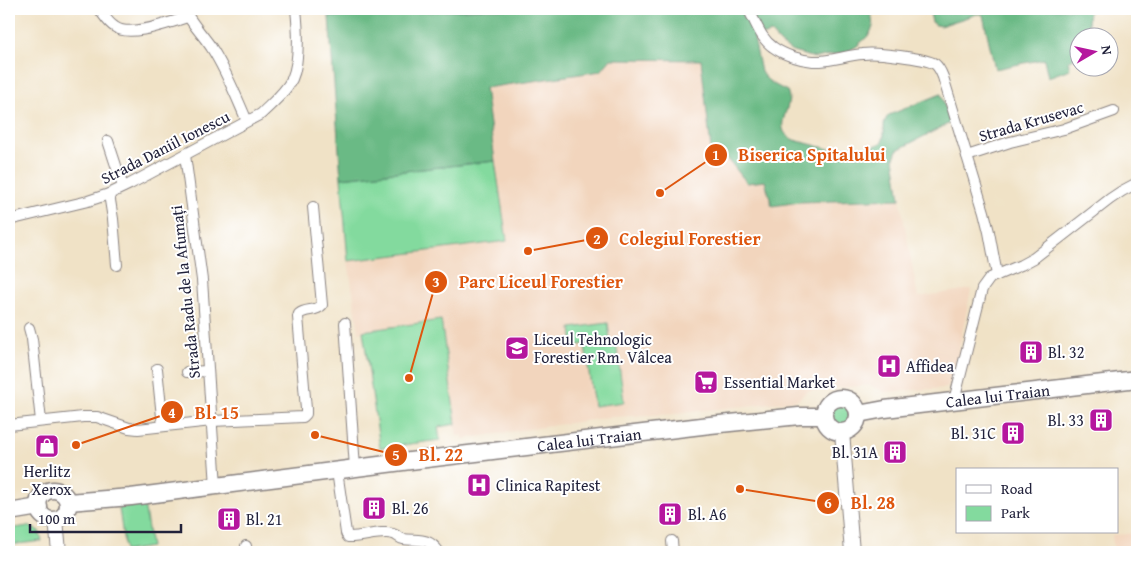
<svg xmlns="http://www.w3.org/2000/svg" width="1146" height="561" viewBox="0 0 1146 561" font-family="'Gentium Book Plus',serif">
<style>
.built{fill:#f2d5bd}
.green{fill:#83da9e;stroke:#527e6c}
.forest{fill:#6aba85;stroke:#466e60}
.lines{fill:none;stroke-linecap:round;stroke-linejoin:round}
.street-casing{stroke:#898280;stroke-width:12}
.secondary-casing{stroke:#898280;stroke-width:16}
.primary-casing{stroke:#898280;stroke-width:19}
.street{stroke:#fff;stroke-width:10}
.secondary{stroke:#fff;stroke-width:14}
.primary{stroke:#fff;stroke-width:16}
.labels{text-anchor:middle;stroke-width:4;stroke-linejoin:round;paint-order:stroke}
.street-label{font-size:16px;fill:#22223b;stroke:#fff}
.poi-label{font-size:16px;fill:#22223b;stroke:#fff;text-anchor:start}
.leader{fill:none;stroke:#de560e;stroke-width:2}
.callout-dot{fill:#de560e;stroke:#fff;stroke-width:2}
.mark-label{font-size:15px;text-anchor:middle;font-weight:bold;fill:#fff}
.callout-label{font-size:18px;text-anchor:middle;font-weight:bold;fill:#de560e;stroke:#fff;stroke-width:4;stroke-linejoin:round;paint-order:stroke}
</style>
<rect width="100%" height="100%" fill="#fff"/>
<filter id="ink" filterUnits="userSpaceOnUse"><feTurbulence type="fractalNoise" baseFrequency=".02" numOctaves="2"/><feDisplacementMap in="SourceGraphic" scale="10" xChannelSelector="R" yChannelSelector="G"/><feConvolveMatrix kernelMatrix="1 2 1 2 8 2 1 2 1" color-interpolation-filters="sRGB"/></filter>
<filter id="wash" filterUnits="userSpaceOnUse"><feTurbulence type="fractalNoise" baseFrequency=".0096" numOctaves="4" result="noise"/><feDisplacementMap in="SourceGraphic" scale="20" xChannelSelector="R" yChannelSelector="G"/><feGaussianBlur stdDeviation="1.12" result="paint"/><feColorMatrix in="noise" values="0 0 0 0 0 0 0 0 0 0 0 0 0 0 0 0 0 1.4 0 .05"/><feComposite in="paint" operator="in"/></filter>
<g filter="url(#wash)">
<rect width="100%" height="100%" fill="#f0e2c6"/>
<g class="built">
<path d="M611,59L701,60L711,149L724,154L747,183L765,181L772,206L800,202L900,199L918,297L971,289L955,369L947,388L884,392L870,385L807,391L798,400L674,414L610,417L463,439V435L457,436L441,320L359,332L348,261L507,241L484,88L601,71Z"/>
<path d="M1137,533V552H1114L1112,535Z"/>
</g>
<g class="green">
<path d="M328,9H485L329,17Z"/>
<path d="M495,161L507,241L348,261L341,178Z"/>
<path d="M441,320L456,424L438,427L440,440L380,448L363,331Z"/>
<path d="M608,323L610,340L573,346L571,328Z"/>
<path d="M616,342L624,402L594,406L585,346Z"/>
<circle cx="840" cy="415" r="10"/>
<path d="M144,504L151,547L125,551L119,508Z"/>
<path d="M28,526L39,531L42,541L9,545V529Z"/>
</g>
<g class="forest">
<path d="M485,9H871L873,27L869,35L857,46L847,52L815,58L793,52L781,44L771,33L754,38L761,72C767,82 777,86 787,91C796,107 768,128 794,140L857,156L882,142C887,132 880,124 889,115L941,94L950,123L897,150L894,158L900,199L800,202L772,206L765,181L747,183L724,154L711,149L701,60L611,59L601,71L485,88L495,161L341,178L329,17Z"/>
<path d="M929,9H1089L1088,24L1092,37L1078,38V56L1068,61L1070,69L1048,77L1044,59L995,69L983,15L981,14H977L940,26L936,25L932,22Z"/>
</g>
</g>
<g filter="url(#ink)">
<g class="lines">
<g class="street-casing">
<g id="street">
<path d="M99,9C104,15 108,23 115,27C130,38 170,22 188,17"/>
<path d="M184,9C191,23 202,34 211,47C226,70 236,96 247,121"/>
<path d="M748,9C756,22 760,38 773,47C784,55 800,60 813,61C830,62 846,55 863,54C875,52 925,58 935,64C939,67 941,72 943,77L984,212L989,232L997,275"/>
<path d="M108,141L123,187"/>
<path d="M185,155L202,280L216,486"/>
<path d="M967,156L1010,142L1064,129L1114,111"/>
<path d="M109,194L113,219L117,265"/>
<path d="M9,220L88,201L109,194L130,184L261,114C272,103 285,93 292,79C300,61 298,28 296,9"/>
<path d="M345,323L355,468"/>
<path d="M29,328L32,339L41,421"/>
<path d="M157,369L163,426"/>
<path d="M187,372L208,371"/>
<path d="M954,401L982,289L990,278L1021,265L1034,258L1110,199L1122,191L1137,183"/>
<path d="M9,425L83,417H97L129,428L138,429L212,421L303,417L306,414V409L298,317L299,314C306,308 316,312 322,305L313,207"/>
<path d="M337,471L346,533L348,537C360,538 383,530 393,534C397,535 399,538 403,539C420,541 428,537 439,552"/>
<path d="M672,541L673,552"/>
<path d="M246,546L247,552"/>
</g>
</g>
<g class="secondary-casing">
<g id="secondary">
<path d="M842,432L852,552"/>
<path d="M56,519L59,552"/>
</g>
</g>
<g class="primary-casing">
<g id="primary">
<circle cx="841" cy="415" r="17"/>
<path id="s1" d="M858,414L885,409L1137,379"/>
<circle cx="53" cy="505" r="15"/>
<path id="s2" d="M68,502L131,497L418,460L710,425L799,416H823"/>
<path d="M9,512L39,507"/>
</g>
</g>
<use href="#street" class="street"/>
<use href="#secondary" class="secondary"/>
<use href="#primary" class="primary"/>
</g>
</g>
<defs>
<g id="school-square" transform="scale(1.25)"><rect x="-9" y="-9" width="18" height="18" rx="4" fill="#b5179e" stroke="#fff"/><path d="M0-5L7-2L0 1L-7-2ZM-4 1L0 2.5L4 1V4Q0 6-4 4Z" fill="#fff"/></g>
<g id="building-square" transform="scale(1.25)"><rect x="-9" y="-9" width="18" height="18" rx="4" fill="#b5179e" stroke="#fff"/><path d="M-4-6H4V6H1V3H-1V6H-4ZM-2.5-4.3h1.7v1.8h-1.7ZM.8-4.3h1.7v1.8H.8ZM-2.5-1h1.7V.8h-1.7ZM.8-1h1.7V.8H.8Z" fill="#fff"/></g>
<g id="hospital-square" transform="scale(1.25)"><rect x="-9" y="-9" width="18" height="18" rx="4" fill="#b5179e" stroke="#fff"/><path d="M-5-5h3v3.5h4V-5h3V5h-3V1.5h-4V5h-3Z" fill="#fff"/></g>
<g id="supermarket-square" transform="scale(1.25)"><rect x="-9" y="-9" width="18" height="18" rx="4" fill="#b5179e" stroke="#fff"/><path d="M-6-5.5h2.5l.6 2H6L4.5 2H-2.5L-4.4-4H-6ZM-1.5 3.2a1.3 1.3 0 1 0 .1 0ZM3 3.2a1.3 1.3 0 1 0 .1 0Z" fill="#fff"/></g>
<g id="shop-square" transform="scale(1.25)"><rect x="-9" y="-9" width="18" height="18" rx="4" fill="#b5179e" stroke="#fff"/><path d="M-5-2.5h2.3a2.7 3.5 0 0 1 5.4 0H5L5.5 6h-11ZM-1.5-2.5h3a1.5 2.3 0 0 0-3 0Z" fill="#fff"/></g>
</defs>
<g fill-rule="evenodd">
<use href="#school-square" x="517" y="348"/>
<use href="#building-square" x="1031" y="352"/>
<use href="#hospital-square" x="889" y="366"/>
<use href="#supermarket-square" x="706" y="382"/>
<use href="#building-square" x="1101" y="420"/>
<use href="#building-square" x="1013" y="433"/>
<use href="#shop-square" x="47" y="446"/>
<use href="#building-square" x="895" y="452"/>
<use href="#hospital-square" x="479" y="485"/>
<use href="#building-square" x="374" y="508"/>
<use href="#building-square" x="670" y="514"/>
<use href="#building-square" x="229" y="519"/>
</g>
<g class="labels">
<g class="street-label">
<text transform="translate(1031 121) rotate(-16)" y="6">Strada Krusevac</text>
<text transform="translate(165 147) rotate(-27)" y="6">Strada Daniil Ionescu</text>
<text transform="translate(185 292) rotate(-96)" y="6">Strada Radu de la Afumați</text>
<text dy="6" stroke="none"><textPath href="#s1" startOffset="141">Calea lui Traian</textPath></text>
<text dy="6" stroke="none"><textPath href="#s2" startOffset="525">Calea lui Traian</textPath></text>
</g>
<g class="poi-label">
<text x="534" y="345">Liceul Tehnologic<tspan x="534" dy="18">Forestier Rm. Vâlcea</tspan></text>
<text x="1048" y="358">Bl. 32</text>
<text x="906" y="372">Affidea</text>
<text x="724" y="388">Essential Market</text>
<text x="1084" y="426" text-anchor="end">Bl. 33</text>
<text x="996" y="439" text-anchor="end">Bl. 31C</text>
<text x="878" y="458" text-anchor="end">Bl. 31A</text>
<text x="47" y="477" text-anchor="middle">Herlitz<tspan x="47" dy="18">- Xerox</tspan></text>
<text x="496" y="491">Clinica Rapitest</text>
<text x="392" y="514">Bl. 26</text>
<text x="688" y="520">Bl. A6</text>
<text x="246" y="525">Bl. 21</text>
</g>
</g>
<path class="leader" d="M660 193L716 155M528 251L597 238M409 378L436 282M76 445L172 412M315 435L396 455M740 489L828 503"/>
<g class="callout-dot">
<circle cx="660" cy="193" r="5"/>
<circle cx="528" cy="251" r="5"/>
<circle cx="409" cy="378" r="5"/>
<circle cx="76" cy="445" r="5"/>
<circle cx="315" cy="435" r="5"/>
<circle cx="740" cy="489" r="5"/>
<circle cx="716" cy="155" r="12"/>
<circle cx="597" cy="238" r="12"/>
<circle cx="436" cy="282" r="12"/>
<circle cx="172" cy="412" r="12"/>
<circle cx="396" cy="455" r="12"/>
<circle cx="828" cy="503" r="12"/>
</g>
<g class="mark-label">
<text x="716" y="160">1</text>
<text x="597" y="244">2</text>
<text x="436" y="287">3</text>
<text x="172" y="418">4</text>
<text x="396" y="460">5</text>
<text x="828" y="508">6</text>
</g>
<g class="callout-label">
<text x="812" y="161">Biserica Spitalului</text>
<text x="690" y="245">Colegiul Forestier</text>
<text x="541" y="288">Parc Liceul Forestier</text>
<text x="217" y="419">Bl. 15</text>
<text x="441" y="461">Bl. 22</text>
<text x="873" y="509">Bl. 28</text>
</g>
<rect width="1146" height="561" fill="none" stroke="#fff" stroke-width="30"/>
<rect x="956" y="468" width="162" height="65" fill="#ffffff" stroke="#a7a7b1"/>
<rect x="966" y="485" width="25" height="8" fill="#ffffff" stroke="#a7a7b1"/>
<text x="1001" y="494" font-size="15" fill="#22223b">Road</text>
<rect x="966" y="506" width="25" height="15" fill="#83da9e" stroke="#a7a7b1"/>
<text x="1001" y="518" font-size="15" fill="#22223b">Park</text>
<g transform="translate(1094 52) rotate(81)"><circle r="24" fill="#ffffff" stroke="#a7a7b1"/>
<path d="M0-4L9 19L0 12L-9 19Z" fill="#b5179e"/>
<text y="-8" font-size="14" font-weight="bold" text-anchor="middle" fill="#22223b">N</text>
</g>
<path d="M30 524v8h151v-8" fill="none" stroke="#22223b" stroke-width="2.5"/>
<text x="38" y="524" font-size="15" fill="#22223b" stroke="#ffffff" stroke-width="4" paint-order="stroke">100 m</text>
</svg>
